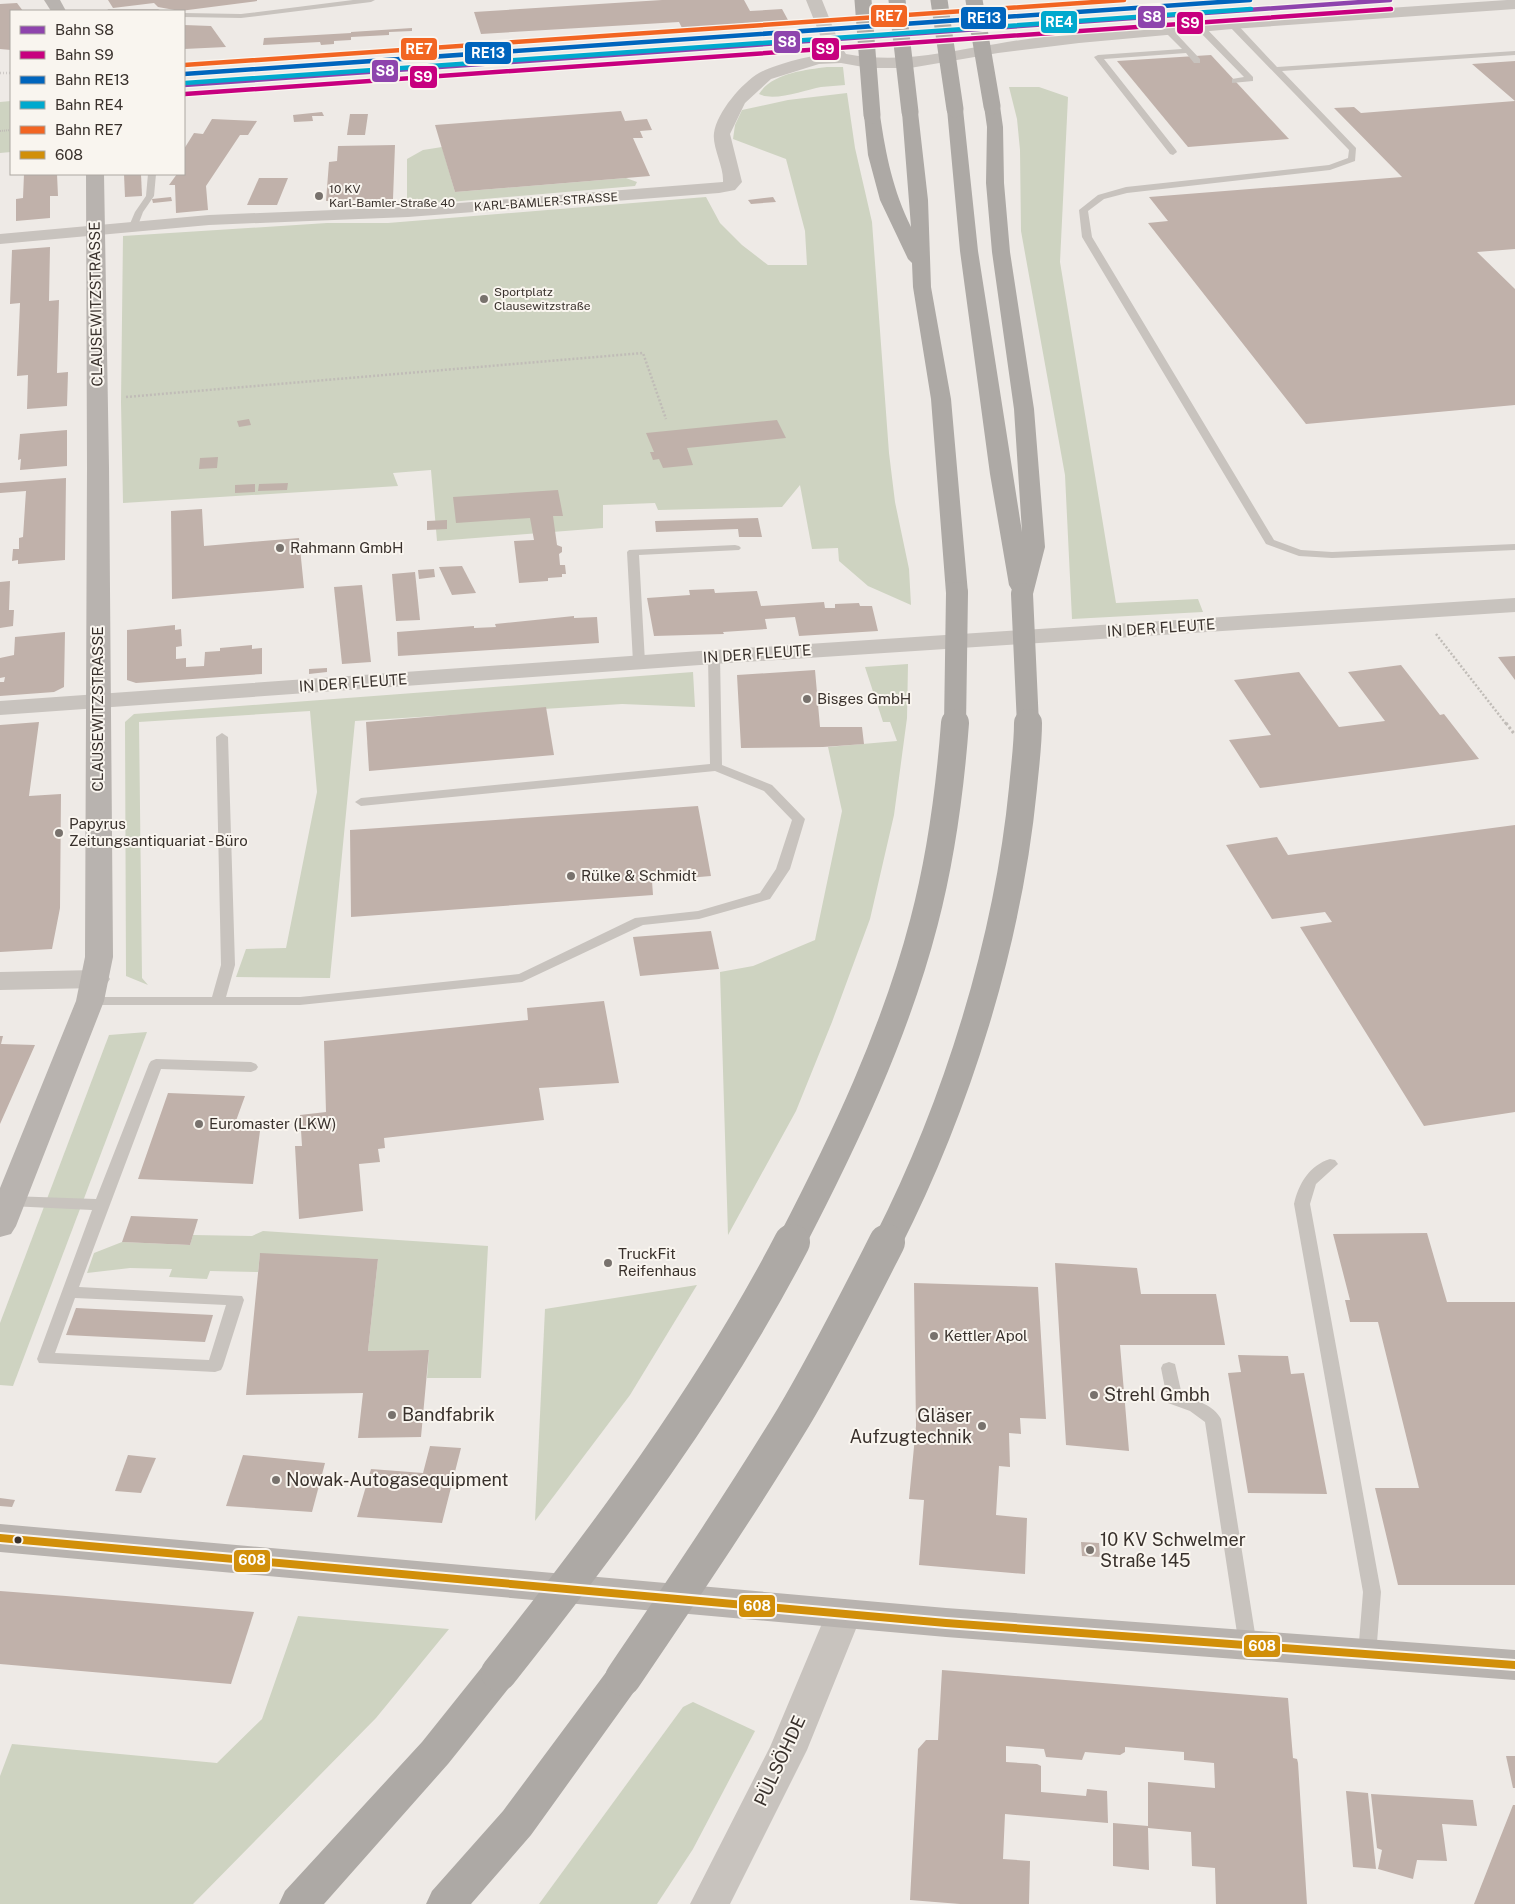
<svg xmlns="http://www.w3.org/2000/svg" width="1515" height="1904" viewBox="0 0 1515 1904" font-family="'Public Sans',sans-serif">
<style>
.green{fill:#ced3c1}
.building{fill:#c0b1aa}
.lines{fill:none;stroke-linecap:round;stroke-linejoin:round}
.path-far2{stroke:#c0bcb7;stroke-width:2;stroke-dasharray:1 1;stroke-linecap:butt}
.path-far1{stroke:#c0bcb7;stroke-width:2.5;stroke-dasharray:2 2;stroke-linecap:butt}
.path{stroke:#c0bcb7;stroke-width:3;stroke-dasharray:2.5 2.5;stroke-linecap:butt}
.lane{fill:#c8c3be;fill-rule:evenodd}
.street{fill:#c8c3be;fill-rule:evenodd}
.secondary{fill:#b8b3af;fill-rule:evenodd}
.highway{fill:#ada9a5;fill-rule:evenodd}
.rail{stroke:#afaca9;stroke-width:2.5;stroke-dasharray:0.5 2.5;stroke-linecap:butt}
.highway-bridge-far3{stroke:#ada9a5;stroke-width:17}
.highway-bridge-far2{stroke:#ada9a5;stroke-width:22}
.highway-bridge-far1{stroke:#ada9a5;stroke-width:28}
.highway-bridge{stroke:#ada9a5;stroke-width:36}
.bus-1-casing{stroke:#f9f5ef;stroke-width:12}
.bus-1{stroke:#d18f09;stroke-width:8}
.rail-1-casing{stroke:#f9f5ef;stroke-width:7}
.rail-2-casing{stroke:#f9f5ef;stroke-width:7}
.rail-3-casing{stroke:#f9f5ef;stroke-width:7}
.rail-4-casing{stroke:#f9f5ef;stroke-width:7}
.rail-5-casing{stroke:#f9f5ef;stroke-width:7}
.rail-1{stroke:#8e44ad;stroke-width:4.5}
.rail-2{stroke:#c7007f;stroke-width:4.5}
.rail-3{stroke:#0065bd;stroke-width:4.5}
.rail-4{stroke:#00a9ce;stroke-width:4.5}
.rail-5{stroke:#f26522;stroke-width:4.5}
.poi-dot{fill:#78726d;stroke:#f9f5ef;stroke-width:2}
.bus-dot{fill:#39312c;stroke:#f9f5ef;stroke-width:2}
.labels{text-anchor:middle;stroke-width:4;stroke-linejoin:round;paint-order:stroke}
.far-poi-label{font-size:12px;fill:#39312c;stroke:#f9f5ef;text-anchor:start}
.far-street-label{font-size:12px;fill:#39312c;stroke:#f9f5ef}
.street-label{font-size:15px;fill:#39312c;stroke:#f9f5ef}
.poi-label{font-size:15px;fill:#39312c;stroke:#f9f5ef;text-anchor:start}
.near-poi-label{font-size:18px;fill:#39312c;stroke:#f9f5ef;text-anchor:start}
.near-street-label{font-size:18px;fill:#39312c;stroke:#f9f5ef}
.line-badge{stroke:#f9f5ef;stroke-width:2}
.badge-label{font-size:14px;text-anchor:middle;font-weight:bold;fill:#fff}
</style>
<rect width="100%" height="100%" fill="#eeeae6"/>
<g class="green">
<path d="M827,67H843L845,85C837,86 829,86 821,87C805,90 774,102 759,94C772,73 805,70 827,67Z"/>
<path d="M1009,87H1039L1068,97L1060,262L1116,603L1198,599L1203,612L1072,619L1065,475L1021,231L1020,150L1017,119Z"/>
<path d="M847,93L855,148L872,222L889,453L895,502L909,569L911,605L868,586L839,561L838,548L812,549L800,485L782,507L658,510L655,503L603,505V528L437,541L431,470L393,473L398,486L123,503L121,402L123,236L327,223H388L706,197L720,223L742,245L768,265H807L805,231L786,159L733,139L735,125L742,110L788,100Z"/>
<path d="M11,101V152L0,153V102Z"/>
<path d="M442,147L455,192L626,178L637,182L635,186L415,205L407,200V159L423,150Z"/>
<path d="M908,664L907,718L894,815L870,919L832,1022L796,1111L728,1235L720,972L753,966L815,940L842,811L828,747L897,741L890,722H883L865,667Z"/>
<path d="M693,672L695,707L622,704L355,721L330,978L236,977L246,949L286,948L317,792L310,711L139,722L142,978L148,985L126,976L125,722L134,714Z"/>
<path d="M147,1032L13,1386L0,1385V1323L109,1035Z"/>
<path d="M263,1231L488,1246L481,1378H427L429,1350L368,1351L378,1259L260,1254L258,1272L210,1271L207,1279L169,1277L172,1269L130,1268L87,1273L94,1253L122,1242L190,1245L193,1235L252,1236Z"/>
<path d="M697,1285L630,1395L535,1521L545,1309Z"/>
<path d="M298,1616L449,1629L376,1718L193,1904H0V1776L12,1744L217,1763L262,1719Z"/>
<path d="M693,1702L755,1731L693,1849L657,1904H539L683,1707Z"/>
</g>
<g class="building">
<path d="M108,0H257V1L180,11L158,7L154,3L113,8Z"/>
<path d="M662,0H744L750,11L782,9L788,20L682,28L679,22L481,34L474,12Z"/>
<path d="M17,3L23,11H11V50L0,49V4Z"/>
<path d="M184,25L211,26L226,47L184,49Z"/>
<path d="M412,28V31L389,32V35L351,37V40L334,41V44L321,45L320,42L263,45L264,38L351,33V32Z"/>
<path d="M1211,55L1289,139L1188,147L1117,61Z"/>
<path d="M1515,61V249L1477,252L1515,289V405L1306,424L1148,223L1168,221L1149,197L1402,177L1334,108L1354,107L1361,113L1515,101L1472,64Z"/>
<path d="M621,111L625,121L647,119L652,130L640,131L643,138H633L650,176L455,192L435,125Z"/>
<path d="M322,112L324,116H312L313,121L294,122L293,115Z"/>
<path d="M350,114H368L365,135H347Z"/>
<path d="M212,119L257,121L248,135H240L206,186L208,210L176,213L175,185H169L177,174H184V149L194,133L203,134Z"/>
<path d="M395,145L393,199L326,201L329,162L337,161L338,146Z"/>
<path d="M24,174H57L58,196H50V218L16,221V199L23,198Z"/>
<path d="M124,174H141L142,196L125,197Z"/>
<path d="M259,178H288L277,205H247Z"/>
<path d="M171,197L172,201L153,203L152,199Z"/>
<path d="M773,197L776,202L751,204L748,200Z"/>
<path d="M50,247L49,301L59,300L57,373L68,372L67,406L27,409L28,375L17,376L20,303L10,304L12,250Z"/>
<path d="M249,419L251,425L239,427L237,421Z"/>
<path d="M777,420L786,438L687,448L693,465L663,468L659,459L653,460L650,452H654L646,433Z"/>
<path d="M67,430V466L20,470L21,459L18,460L20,434Z"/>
<path d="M218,457L217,468L199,469L200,458Z"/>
<path d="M66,478L65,560L18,564V560L12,561L13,549H19V538L23,537L26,491L0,493V483Z"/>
<path d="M288,483L287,490L258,491L259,484Z"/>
<path d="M255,484V492L235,493V485Z"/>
<path d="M558,490L563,516H553L557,545L562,547V552L559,554L560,565H565L566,574H562V577L548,578V581L519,583L514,541L534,540L530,518L456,523L453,497Z"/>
<path d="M202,509L204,546L299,538L304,588L172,599L171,511Z"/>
<path d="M758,518L762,537H739L738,529L656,532L655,521Z"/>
<path d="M447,520V529L427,530V521Z"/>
<path d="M462,566L476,593L452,595L439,567Z"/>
<path d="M434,569L435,577L419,579L418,570Z"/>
<path d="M415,572L420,620L396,621L392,574Z"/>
<path d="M10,581L9,610H14L13,626L0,628V582Z"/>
<path d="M362,585L371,662L342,664L334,587Z"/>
<path d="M714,589L715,593L757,591L761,606L824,602L825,608H835V604L859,603L860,606H872L878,631L799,636L795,617L765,619L767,629L723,632L724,634L654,636L647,598L690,595L689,590Z"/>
<path d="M574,616V618L597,617L599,643L398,656L397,632L474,626V628L496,627L495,624Z"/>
<path d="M175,625V630L181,629L182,646L176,647V659L186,658V667L204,666L205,652L220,651V648L252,645V649L262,648V674L136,683L127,680V630Z"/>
<path d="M65,632L64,687L54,692L0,696V682H4L5,677L0,678V658L14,655L15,637Z"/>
<path d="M1515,656V680L1498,657Z"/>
<path d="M1401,665L1440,715L1444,714L1479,759L1260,788L1229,740L1271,735L1234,680L1299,672L1339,727L1385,721L1348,672Z"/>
<path d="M327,668V672L309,674V669Z"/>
<path d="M815,670L820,727H862L864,744L823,747L741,748L737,675Z"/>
<path d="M546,707L554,755L369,771L366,722Z"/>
<path d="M39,722L29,796L61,794L60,908L52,949L0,952V725Z"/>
<path d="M698,806L711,876L652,881L653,895L351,917L350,830Z"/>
<path d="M1515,825V1112L1424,1126L1300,927L1332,922L1325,912L1272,919L1226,845L1277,837L1288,855Z"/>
<path d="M711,931L719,969L640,976L633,937Z"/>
<path d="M604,1001L619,1083L539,1088L544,1120L384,1138L385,1148L378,1149L380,1162L359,1164L363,1211L299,1219L295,1146H302L300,1115L326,1112L324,1041L528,1020L527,1008Z"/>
<path d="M0,1036H3L1,1044L35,1045L0,1124Z"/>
<path d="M168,1093L245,1096L233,1129L260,1131L253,1184L138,1179Z"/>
<path d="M131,1216L198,1219L190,1245L122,1242Z"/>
<path d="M1427,1233L1447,1302H1515V1585H1398L1375,1488H1419L1378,1322H1350L1345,1300H1350L1333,1234Z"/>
<path d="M260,1253L378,1259L368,1351L429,1350L421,1437L358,1438L363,1393L246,1395Z"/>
<path d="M1055,1263L1137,1268L1141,1294H1216L1225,1345H1120L1129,1451L1066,1445Z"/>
<path d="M914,1283L1038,1287L1046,1419L1020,1418L1021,1434L1009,1433L1010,1467L999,1466L996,1515L1027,1518L1025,1574L919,1565L924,1500L909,1499L916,1426Z"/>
<path d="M76,1308L213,1315L205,1342L66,1335Z"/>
<path d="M1238,1355L1288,1356L1291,1374L1304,1373L1327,1494L1248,1493L1228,1373L1241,1372Z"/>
<path d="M430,1446L461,1448L442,1523L357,1517L371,1469L423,1473Z"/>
<path d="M128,1455L156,1458L141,1493L115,1491Z"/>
<path d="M243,1455L325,1463L312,1512L226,1506Z"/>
<path d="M0,1498L15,1500L12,1507L0,1506Z"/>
<path d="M1081,1542L1099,1543L1100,1557L1082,1556Z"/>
<path d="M0,1591L66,1596L254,1612L231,1684L0,1664Z"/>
<path d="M942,1670L1288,1698L1293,1758L1297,1759L1298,1763L1307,1904H1216L1215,1868L1192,1866L1191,1832L1148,1828L1149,1870L1113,1866V1823L1148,1826V1782L1215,1788L1214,1763L1184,1760V1752L1125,1747V1752L1120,1755L1085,1752L1082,1760L1046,1757L1044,1749L1006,1746V1762L1037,1764L1041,1766V1792L1086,1796L1087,1789L1107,1791L1108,1823L1005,1814L1003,1859L1030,1861L1029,1904H960L910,1900L918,1749L926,1740H938Z"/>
<path d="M1506,1756H1515V1788H1513Z"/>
<path d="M1346,1791L1368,1793L1376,1869L1353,1867Z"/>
<path d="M1371,1794L1473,1800L1477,1826L1442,1824L1447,1861L1417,1860L1413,1879L1378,1869L1382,1850L1377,1848Z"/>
<path d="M1513,1805H1515V1904H1474Z"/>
</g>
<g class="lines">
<path class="path-far2" d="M0,131L11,130"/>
<g class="path-far1">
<path d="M126,397L643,353L666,419"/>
<path d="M1436,634L1507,725"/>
</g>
<path class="path" d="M1506,723L1515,735"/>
<g class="lane">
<path d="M353,0H375L371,2L241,18L184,17V13L241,14Z"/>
<path d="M108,9H158L162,11H107Z"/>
<path d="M1229,22H1235L1277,67L1515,51V55L1282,71L1356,148L1355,161L1330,170L1127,193L1104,199L1088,211L1092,237L1274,540L1301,550L1332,552L1515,544V550L1332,558L1299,556L1266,544L1082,237L1079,210L1098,195L1126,187L1329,165L1348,158L1349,150L1229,26Z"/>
<path d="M1197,25H1203L1253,77V81L1232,83V79L1244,77L1197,29Z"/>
<path d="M1165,28H1171L1200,59V63H1194L1186,53L1104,59L1176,150L1177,152L1173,155L1170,154L1094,57L1098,55L1182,49L1165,32Z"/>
<path d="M148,174H156L154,196L143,212L137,228H131L129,226L135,212L146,196Z"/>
<path d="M735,545L739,546L741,548L739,550L639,555L645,662L643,665H635L633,662L627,552L629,550Z"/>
<path d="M714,653L720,657L722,765L772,785L805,819L790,869L770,899L699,919L643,925L522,982L300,1005H90L85,1004L83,1001L85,998L90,997H212L221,965L216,737L222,733L228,737L235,965L226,997H300L519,974L635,918L698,911L760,893L776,869L792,820L764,791L715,771L361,806L355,802L361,798L710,764L708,657Z"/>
<path d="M156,1059L251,1062L256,1064L258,1067L256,1070L251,1072L161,1069L79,1287L242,1296L244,1300L223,1366L221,1370L215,1372L39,1363L37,1359L92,1210L10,1206L5,1205L2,1201L5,1197L10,1196L96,1199L149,1064L151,1061ZM75,1298L226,1305L209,1360L55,1353Z"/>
<path d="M1330,1159L1335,1160L1338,1164L1316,1184L1310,1204L1381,1592L1376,1655L1373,1660L1367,1663L1361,1660L1358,1655L1363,1592L1294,1204C1298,1184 1310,1165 1330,1159Z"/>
<path d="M1169,1362L1175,1364L1182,1395C1195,1400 1214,1405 1221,1419L1257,1646L1254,1651L1248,1653L1242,1651L1239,1646L1205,1422L1190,1411L1168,1403L1161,1368L1163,1364Z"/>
</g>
<g class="street">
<path d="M806,0H822L840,45L846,54C900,64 944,52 996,44C1023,39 1051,36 1078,33C1221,18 1364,10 1507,0H1515V9L1232,29L1079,43L998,53L910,68H869L841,63L819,64L771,79L745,103L730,134L742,182L735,190L719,193L408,217L209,225L0,244V234L209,215L408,207L723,182C724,167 712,147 714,133C717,112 742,83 759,73C773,65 814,54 830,54L824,45Z"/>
<path d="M1515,598V612L714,664L0,715V701L714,650Z"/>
<path d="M96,970L106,973L110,979L106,985L96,988L0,990V972Z"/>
<path d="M844,1599L857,1604L862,1614L807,1750L730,1904H690L770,1747L826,1614L831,1604Z"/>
</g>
<g class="secondary">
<path d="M44,0H60L66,11H51Z"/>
<path d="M86,174H104L109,467L113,957L104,1001L16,1226L11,1234L0,1237V1188L76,1001L85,957L87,467Z"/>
<path d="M0,1524L946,1608L1515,1650V1680L946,1637L0,1552Z"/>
</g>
<g class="highway">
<path d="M992,101L998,103L1000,106L1003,127L1004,183L1010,252L1034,409L1045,547L1033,594L1030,599L1022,601L1014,599L1011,594L1012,590L1009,585L990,474L960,251L947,109L949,106H961L963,109L978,251L1022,532L1014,409L992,252L986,183L987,127L984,106L986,103Z"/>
<path d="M910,107L916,108L918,112L928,200L931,287L951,399L968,593L965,598L957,600L949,598L946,593L931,399L913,287L912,263L908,259L880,200L868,155L864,115L866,111H878L880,115C886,156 893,190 911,227L902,112L904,108Z"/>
<path d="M499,1658L512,1662L517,1673L512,1684L448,1764L324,1904H279L285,1891L422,1742L486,1662Z"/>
<path d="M623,1663L636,1667L641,1678L636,1689L531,1835L471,1904H426L432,1891L503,1811L610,1667Z"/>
</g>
<g class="rail">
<path d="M184,64L1111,0"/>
<path d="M0,73H11"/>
</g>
<g class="highway-bridge-far3">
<path d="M863,0L872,115"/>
<path d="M897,0L910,112"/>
<path d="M939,0L955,109"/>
<path d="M974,0L992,106"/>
</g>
<g class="highway-bridge-far2">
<path d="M1022,594L1028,725"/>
<path d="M955,725L957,593"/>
</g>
<g class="highway-bridge-far1">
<path d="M791,1243C844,1141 895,1034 924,922C941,857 950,790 955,723"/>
<path d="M887,1243C957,1105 1008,942 1023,788C1025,766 1028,745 1028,723"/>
</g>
<g class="highway-bridge">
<path d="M499,1673C607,1537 712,1396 792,1242"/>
<path d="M623,1678C681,1592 739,1507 793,1418C827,1361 857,1301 887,1242"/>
</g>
<g class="bus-1-casing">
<path id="bus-1" d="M0,1538L946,1623L1515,1665"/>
</g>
<use href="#bus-1" class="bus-1"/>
<g class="rail-1-casing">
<path id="rail-1" d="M184,85L1390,0"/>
</g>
<g class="rail-2-casing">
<path id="rail-2" d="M185,94L1391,9"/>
</g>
<g class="rail-3-casing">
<path id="rail-3" d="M184,74L1250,0"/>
</g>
<g class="rail-4-casing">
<path id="rail-4" d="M185,83L1251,9"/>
</g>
<g class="rail-5-casing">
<path id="rail-5" d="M184,65L1124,0"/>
</g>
<use href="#rail-1" class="rail-1"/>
<use href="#rail-2" class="rail-2"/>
<use href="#rail-3" class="rail-3"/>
<use href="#rail-4" class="rail-4"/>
<use href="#rail-5" class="rail-5"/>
</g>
<g class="poi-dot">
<circle cx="319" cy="196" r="5"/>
<circle cx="484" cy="299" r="5"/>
<circle cx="280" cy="548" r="5"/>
<circle cx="807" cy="699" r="5"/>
<circle cx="59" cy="833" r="5"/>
<circle cx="571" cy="876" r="5"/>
<circle cx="199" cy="1124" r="5"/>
<circle cx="608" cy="1263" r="5"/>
<circle cx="934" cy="1336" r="5"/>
<circle cx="1094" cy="1395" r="5"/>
<circle cx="392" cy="1415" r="5"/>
<circle cx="982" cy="1426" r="5"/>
<circle cx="276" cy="1480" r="5"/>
<circle cx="1090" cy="1550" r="5"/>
</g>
<circle class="bus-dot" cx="18" cy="1540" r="4.5"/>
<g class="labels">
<g class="far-poi-label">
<text x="329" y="193">10 KV<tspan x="329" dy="14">Karl-Bamler-Straße 40</tspan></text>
<text x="494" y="296">Sportplatz<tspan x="494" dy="14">Clausewitzstraße</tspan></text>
</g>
<g class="far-street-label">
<text transform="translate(546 202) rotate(-4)" y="4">KARL-BAMLER-STRASSE</text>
</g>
<g class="street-label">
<text transform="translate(96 304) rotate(-91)" y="5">CLAUSEWITZSTRASSE</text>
<text transform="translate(1161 628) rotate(-4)" y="5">IN DER FLEUTE</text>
<text transform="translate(757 654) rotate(-4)" y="5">IN DER FLEUTE</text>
<text transform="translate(353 683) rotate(-4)" y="5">IN DER FLEUTE</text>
<text transform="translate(98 709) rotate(-90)" y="5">CLAUSEWITZSTRASSE</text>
</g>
<g class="poi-label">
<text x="290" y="553">Rahmann GmbH</text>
<text x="817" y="704">Bisges GmbH</text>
<text x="69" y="829">Papyrus<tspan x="69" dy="17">Zeitungsantiquariat - Büro</tspan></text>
<text x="581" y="881">Rülke &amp; Schmidt</text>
<text x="209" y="1129">Euromaster (LKW)</text>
<text x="618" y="1259">TruckFit<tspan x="618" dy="17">Reifenhaus</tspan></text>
<text x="944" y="1341">Kettler Apol</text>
</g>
<g class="near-poi-label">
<text x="1104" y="1401">Strehl Gmbh</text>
<text x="402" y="1421">Bandfabrik</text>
<text x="972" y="1422" text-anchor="end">Gläser<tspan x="972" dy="21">Aufzugtechnik</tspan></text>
<text x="286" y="1486">Nowak-Autogasequipment</text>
<text x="1100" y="1546">10 KV Schwelmer<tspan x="1100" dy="21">Straße 145</tspan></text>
</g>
<g class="near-street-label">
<text transform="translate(780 1761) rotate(-65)" y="6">PÜLSÖHDE</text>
</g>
</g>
<g class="line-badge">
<rect x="870" y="4" width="38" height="24" rx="5" fill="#f26522"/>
<rect x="1137" y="5" width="29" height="24" rx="5" fill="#8e44ad"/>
<rect x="960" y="6" width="47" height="24" rx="5" fill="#0065bd"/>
<rect x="1040" y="10" width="38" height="24" rx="5" fill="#00a9ce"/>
<rect x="1176" y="11" width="28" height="24" rx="5" fill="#c7007f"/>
<rect x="773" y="30" width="28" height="24" rx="5" fill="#8e44ad"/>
<rect x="400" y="37" width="38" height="24" rx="5" fill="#f26522"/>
<rect x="811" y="37" width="29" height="24" rx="5" fill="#c7007f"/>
<rect x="464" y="41" width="48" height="24" rx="5" fill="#0065bd"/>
<rect x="371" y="59" width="28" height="24" rx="5" fill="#8e44ad"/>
<rect x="409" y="65" width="29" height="24" rx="5" fill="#c7007f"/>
<rect x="233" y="1549" width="38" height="24" rx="5" fill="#d18f09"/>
<rect x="738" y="1594" width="38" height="24" rx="5" fill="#d18f09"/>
<rect x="1243" y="1634" width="38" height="24" rx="5" fill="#d18f09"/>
</g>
<g class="badge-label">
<text x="889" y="21">RE7</text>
<text x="1152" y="22">S8</text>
<text x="984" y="23">RE13</text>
<text x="1059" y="27">RE4</text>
<text x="1190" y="28">S9</text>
<text x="787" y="47">S8</text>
<text x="419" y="54">RE7</text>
<text x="825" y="54">S9</text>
<text x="488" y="58">RE13</text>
<text x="385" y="76">S8</text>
<text x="423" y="82">S9</text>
<text x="252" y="1565">608</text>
<text x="757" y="1611">608</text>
<text x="1262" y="1651">608</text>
</g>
<rect x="10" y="10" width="175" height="165" fill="#f9f5ef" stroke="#aca7a1"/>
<rect x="20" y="26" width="25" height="8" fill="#8e44ad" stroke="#aca7a1"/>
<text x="55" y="35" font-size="15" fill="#39312c">Bahn S8</text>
<rect x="20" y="51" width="25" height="8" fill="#c7007f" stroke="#aca7a1"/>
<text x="55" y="60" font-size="15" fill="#39312c">Bahn S9</text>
<rect x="20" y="76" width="25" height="8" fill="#0065bd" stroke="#aca7a1"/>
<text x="55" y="85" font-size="15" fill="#39312c">Bahn RE13</text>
<rect x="20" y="101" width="25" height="8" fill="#00a9ce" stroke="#aca7a1"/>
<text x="55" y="110" font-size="15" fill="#39312c">Bahn RE4</text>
<rect x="20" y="126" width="25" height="8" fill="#f26522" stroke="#aca7a1"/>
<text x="55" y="135" font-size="15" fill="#39312c">Bahn RE7</text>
<rect x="20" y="151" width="25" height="8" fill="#d18f09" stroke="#aca7a1"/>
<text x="55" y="160" font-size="15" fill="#39312c">608</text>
</svg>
